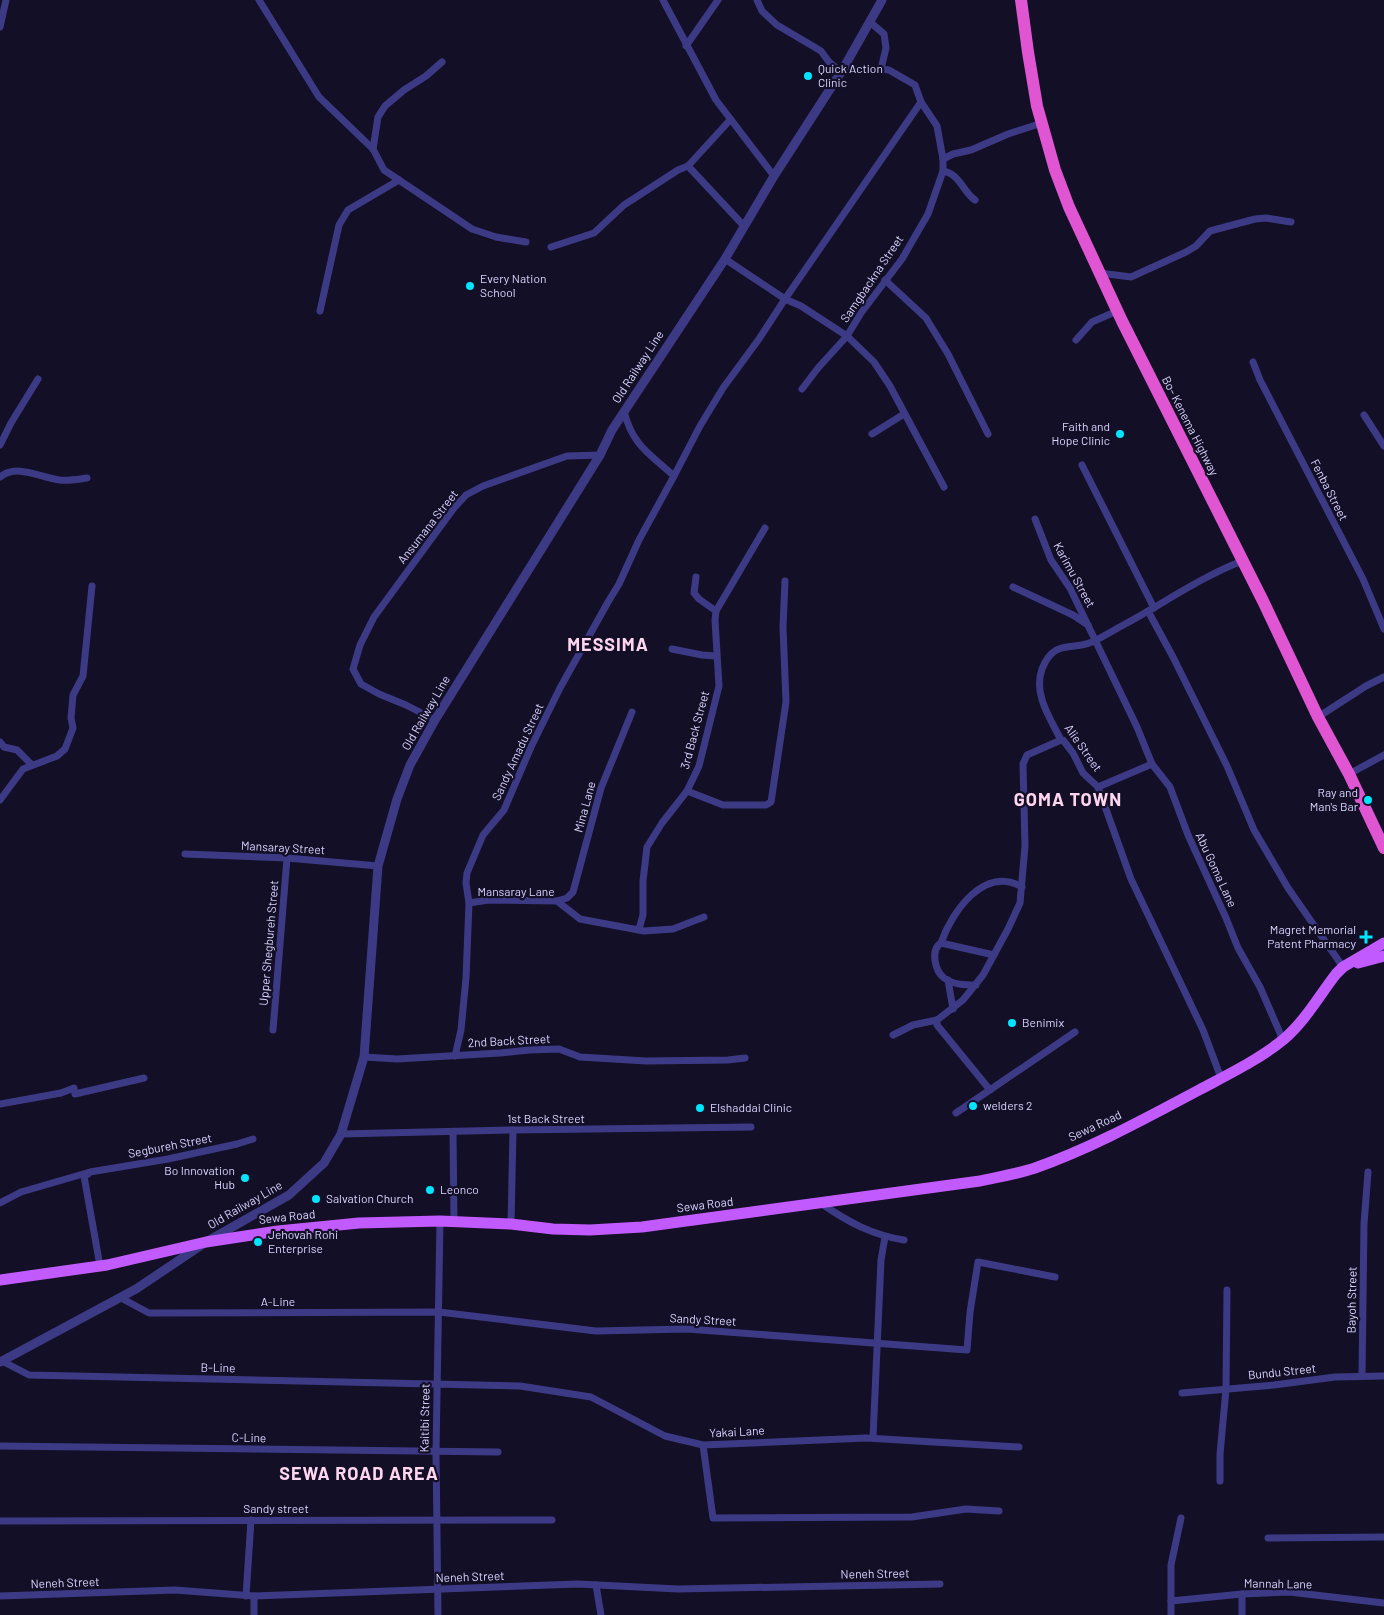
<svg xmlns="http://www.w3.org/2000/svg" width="1384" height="1615" viewBox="0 0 1384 1615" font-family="Barlow,sans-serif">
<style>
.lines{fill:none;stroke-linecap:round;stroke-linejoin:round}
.minor{stroke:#3d3a85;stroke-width:7}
.tertiary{stroke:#3d3a85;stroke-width:9}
.primary{stroke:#c25bff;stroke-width:11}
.trunk{stroke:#e055d1;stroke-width:12}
.poi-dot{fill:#00e5ff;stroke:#130f26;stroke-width:2}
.labels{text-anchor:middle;stroke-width:4.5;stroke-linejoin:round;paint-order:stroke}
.poi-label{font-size:12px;fill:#d9d4ff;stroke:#130f26;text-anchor:start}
.street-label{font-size:12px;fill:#d9d4ff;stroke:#130f26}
.district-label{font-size:18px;font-weight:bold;letter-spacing:1px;fill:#ffd6f0;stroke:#130f26}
</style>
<rect width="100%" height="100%" fill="#130f26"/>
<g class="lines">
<g class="minor">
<path d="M259,0L319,97L373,149L384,170L472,229L496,237L526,242"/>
<path d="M663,0L716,100L774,176"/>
<path d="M757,0L762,11L777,25L821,51L829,62L841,72"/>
<path d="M870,22L884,34L886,48L881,69"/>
<path d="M0,27L6,0"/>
<path d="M686,46L718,0"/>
<path d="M373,149L378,117L385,106L404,90L426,76L442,62"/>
<path d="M943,159L953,154L971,150L1008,134L1042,123"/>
<path d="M688,166L744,226"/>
<path d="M943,171C960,174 963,192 975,200"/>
<path d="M551,247L594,233L624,205L678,170L688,166L730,120"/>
<path d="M725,259L785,299L801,306L847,336L874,362L890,386L944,487"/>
<path d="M1100,273L1131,277L1186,252L1196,246L1210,231L1255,219L1266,218L1291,222"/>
<path d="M885,280L926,318L948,354L988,434"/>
<path d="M320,311L339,225L348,210L399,180"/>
<path d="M1076,340L1092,322L1117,311"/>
<path d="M1253,362L1260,380L1363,579L1384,629"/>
<path d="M802,389L818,368L847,336L861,313L902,259L928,214L943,171V159L937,126L921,102L915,85L889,70L881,69H843"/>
<path d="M624,411C632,445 650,454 674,476L700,426L723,388L759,339L785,299L921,102"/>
<path d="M1364,415L1384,446"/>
<path d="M872,434L904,414"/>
<path d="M0,445L11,423L38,379"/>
<path d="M1082,465L1154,608"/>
<path d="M0,477C18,463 40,478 60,480C69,481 79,479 87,478"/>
<path d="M1035,519L1051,560L1070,588L1137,727L1152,764"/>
<path d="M696,577L694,593L699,599L716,611"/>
<path d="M1013,587L1073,615L1088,625"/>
<path d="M1148,611L1173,657L1227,766L1254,830L1288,888L1343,967"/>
<path d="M672,649L702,655L716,656"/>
<path d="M1318,717L1366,686L1384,677"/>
<path d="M435,720L406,705L379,694L361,684L353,669L360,645L374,617L454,508L466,495L483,486L567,456L600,455"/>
<path d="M0,742L4,747L17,750L32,765"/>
<path d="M1349,774L1384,755"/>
<path d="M1098,787L1152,764L1170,787L1188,835L1226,918L1238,948L1260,987L1283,1040"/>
<path d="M687,791L723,805H766L771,802L786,702L783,627L785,581"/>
<path d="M0,800L23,769L57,756L65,749L73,728L71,718L73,695L83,676L92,586"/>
<path d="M185,854L287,858L378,866"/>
<path d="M557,901L567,898L573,892L601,788L632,712"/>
<path d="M469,903L489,900L557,901L580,919L644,931L673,929L704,917"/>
<path d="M639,929L643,915V881L647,847L662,823L687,791L699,766L719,686L715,620L716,611L765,528"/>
<path d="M941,943C952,911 985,865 1022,887"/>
<path d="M948,980L953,1009"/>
<path d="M976,985C965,985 954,985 944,978C935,971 930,950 941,943L994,955"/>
<path d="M273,1030L287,858"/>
<path d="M893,1035L913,1025L937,1020"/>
<path d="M455,1056L461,1030L466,978L469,903L466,883L467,873L483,835L504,810L531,747L560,688L608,602L619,584L639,540L674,476"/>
<path d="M364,1057L397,1059L500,1053L529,1050L559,1049L580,1057L646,1061L728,1060L745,1058"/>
<path d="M1221,1078L1203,1030L1131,879L1098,787L1083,773L1073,753L1063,740H1061C1050,718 1033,694 1042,669C1054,639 1070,651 1092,642C1103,637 1114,630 1125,624C1164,603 1201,577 1242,561"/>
<path d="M990,1090L937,1025V1020L963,1000L983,975L1008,929L1020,903L1025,846L1023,764L1027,755L1061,740"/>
<path d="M0,1104L61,1093L74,1088L75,1094L144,1078"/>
<path d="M956,1113L1075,1032"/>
<path d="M453,1132L454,1222"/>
<path d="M341,1134L513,1130L751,1127"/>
<path d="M88,1174L84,1176L100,1266"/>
<path d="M0,1203L21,1192L90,1172L168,1159L237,1144L253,1139"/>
<path d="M822,1204C848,1222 872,1235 904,1240"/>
<path d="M511,1224L513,1130"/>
<path d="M121,1298L149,1313L439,1312L596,1331L687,1329L967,1350L970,1312L978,1262L1055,1277"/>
<path d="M2,1361L29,1375L520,1386L591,1397L665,1436L703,1445L866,1438L1019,1447"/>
<path d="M1362,1375L1364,1224L1368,1172"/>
<path d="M1182,1393L1274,1385L1335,1377L1384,1376"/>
<path d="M873,1438L881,1260L885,1237"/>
<path d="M703,1445L713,1518L912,1517L966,1509L999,1511"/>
<path d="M0,1446L498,1452"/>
<path d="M1220,1481V1454L1226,1389L1227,1290"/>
<path d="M0,1521L552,1520"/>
<path d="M1268,1538L1384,1537"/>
<path d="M596,1585L601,1615"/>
<path d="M1242,1594V1615"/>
<path d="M0,1596L175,1590L254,1596L578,1584L678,1589L940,1584"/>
<path d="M246,1596L251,1520"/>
<path d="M1171,1601L1242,1594L1289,1592L1384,1603"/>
<path d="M254,1615V1596"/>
<path d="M438,1615L436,1452L440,1221"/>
<path d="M1171,1615V1565L1181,1518"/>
</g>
<path class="tertiary" d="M0,1362L136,1289L206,1242L289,1195L324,1163L341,1134L364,1057L378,866L397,799L410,765L435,720L600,455L612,430L725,259L774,176L843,69L882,0"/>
<g class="primary">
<path d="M1358,963L1384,956"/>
<path d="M0,1280L107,1265L206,1242L278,1231L359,1223L440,1221L511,1224L553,1229L590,1230L642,1227L980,1181C998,1177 1017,1174 1035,1168C1092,1148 1146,1118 1199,1090C1227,1075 1260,1059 1284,1039C1305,1021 1319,996 1336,974L1343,967L1384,943"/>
</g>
<path class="trunk" d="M1021,0L1028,52L1037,106L1055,170L1069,207L1122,321L1263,601L1318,717L1349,774L1384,848"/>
</g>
<g class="poi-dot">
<circle cx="808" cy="76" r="5"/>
<circle cx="470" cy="286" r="5"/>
<circle cx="1120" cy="434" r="5"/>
<circle cx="1368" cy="800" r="5"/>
<path d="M1363.5 929.5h5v5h5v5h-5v5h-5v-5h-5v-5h5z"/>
<circle cx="1012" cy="1023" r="5"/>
<circle cx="973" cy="1106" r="5"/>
<circle cx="700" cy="1108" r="5"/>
<circle cx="245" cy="1178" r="5"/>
<circle cx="430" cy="1190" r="5"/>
<circle cx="316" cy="1199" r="5"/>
<circle cx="258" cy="1242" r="5"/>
</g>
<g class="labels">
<g class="poi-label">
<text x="818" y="73">Quick Action<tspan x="818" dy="14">Clinic</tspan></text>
<text x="480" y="283">Every Nation<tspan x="480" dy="14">School</tspan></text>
<text x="1110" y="431" text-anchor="end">Faith and<tspan x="1110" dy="14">Hope Clinic</tspan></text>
<text x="1358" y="797" text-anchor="end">Ray and<tspan x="1358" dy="14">Man's Bar</tspan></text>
<text x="1356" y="934" text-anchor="end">Magret Memorial<tspan x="1356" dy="14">Patent Pharmacy</tspan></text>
<text x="1022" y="1027">Benimix</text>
<text x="983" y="1110">welders 2</text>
<text x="710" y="1112">Elshaddai Clinic</text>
<text x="235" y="1175" text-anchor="end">Bo Innovation<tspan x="235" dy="14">Hub</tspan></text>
<text x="440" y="1194">Leonco</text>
<text x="326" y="1203">Salvation Church</text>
<text x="268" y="1239">Jehovah Rohi<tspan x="268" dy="14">Enterprise</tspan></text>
</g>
<g class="street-label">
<text transform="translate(872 279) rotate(-56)" y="4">Samgbackna Street</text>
<text transform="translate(638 367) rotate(-57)" y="4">Old Railway Line</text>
<text transform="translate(1190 426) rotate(63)" y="4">Bo- Kenema Highway</text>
<text transform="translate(1329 490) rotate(63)" y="4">Fenba Street</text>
<text transform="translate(428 527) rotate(-52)" y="4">Ansumana Street</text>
<text transform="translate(1074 575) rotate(61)" y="4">Karimu Street</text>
<text transform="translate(426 713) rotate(-60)" y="4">Old Railway Line</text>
<text transform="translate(695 730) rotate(-75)" y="4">3rd Back Street</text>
<text transform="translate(1083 748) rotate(55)" y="4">Alie Street</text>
<text transform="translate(518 752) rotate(-65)" y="4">Sandy Amadu Street</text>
<text transform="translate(585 807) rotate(-75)" y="4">Mina Lane</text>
<text transform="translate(283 848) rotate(3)" y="4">Mansaray Street</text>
<text transform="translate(1216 870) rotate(65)" y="4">Abu Goma Lane</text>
<text x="516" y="896">Mansaray Lane</text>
<text transform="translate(269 943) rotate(-85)" y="4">Upper Shegbureh Street</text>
<text transform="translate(509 1041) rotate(-3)" y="4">2nd Back Street</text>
<text x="546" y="1123">1st Back Street</text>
<text transform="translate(1095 1126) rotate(-25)" y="4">Sewa Road</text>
<text transform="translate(170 1146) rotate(-11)" y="4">Segbureh Street</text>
<text transform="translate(245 1205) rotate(-30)" y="4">Old Railway Line</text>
<text transform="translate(705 1205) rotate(-7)" y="4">Sewa Road</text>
<text transform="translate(287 1217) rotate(-6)" y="4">Sewa Road</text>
<text transform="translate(1352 1300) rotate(-89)" y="4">Bayoh Street</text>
<text x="278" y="1306">A-Line</text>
<text transform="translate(703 1320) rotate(3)" y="4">Sandy Street</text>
<text transform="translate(218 1368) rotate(1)" y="4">B-Line</text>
<text transform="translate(1282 1372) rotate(-6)" y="4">Bundu Street</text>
<text transform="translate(425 1418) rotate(-89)" y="4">Kaitibi Street</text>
<text transform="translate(737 1432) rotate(-3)" y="4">Yakai Lane</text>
<text transform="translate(249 1438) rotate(1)" y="4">C-Line</text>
<text x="276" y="1513">Sandy street</text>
<text transform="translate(875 1574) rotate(-1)" y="4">Neneh Street</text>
<text transform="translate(470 1577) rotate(-2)" y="4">Neneh Street</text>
<text transform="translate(65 1583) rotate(-2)" y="4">Neneh Street</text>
<text transform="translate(1278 1584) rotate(1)" y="4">Mannah Lane</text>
</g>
<g class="district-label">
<text x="608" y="651">MESSIMA</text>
<text x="1068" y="806">GOMA TOWN</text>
<text x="359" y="1480">SEWA ROAD AREA</text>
</g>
</g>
</svg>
